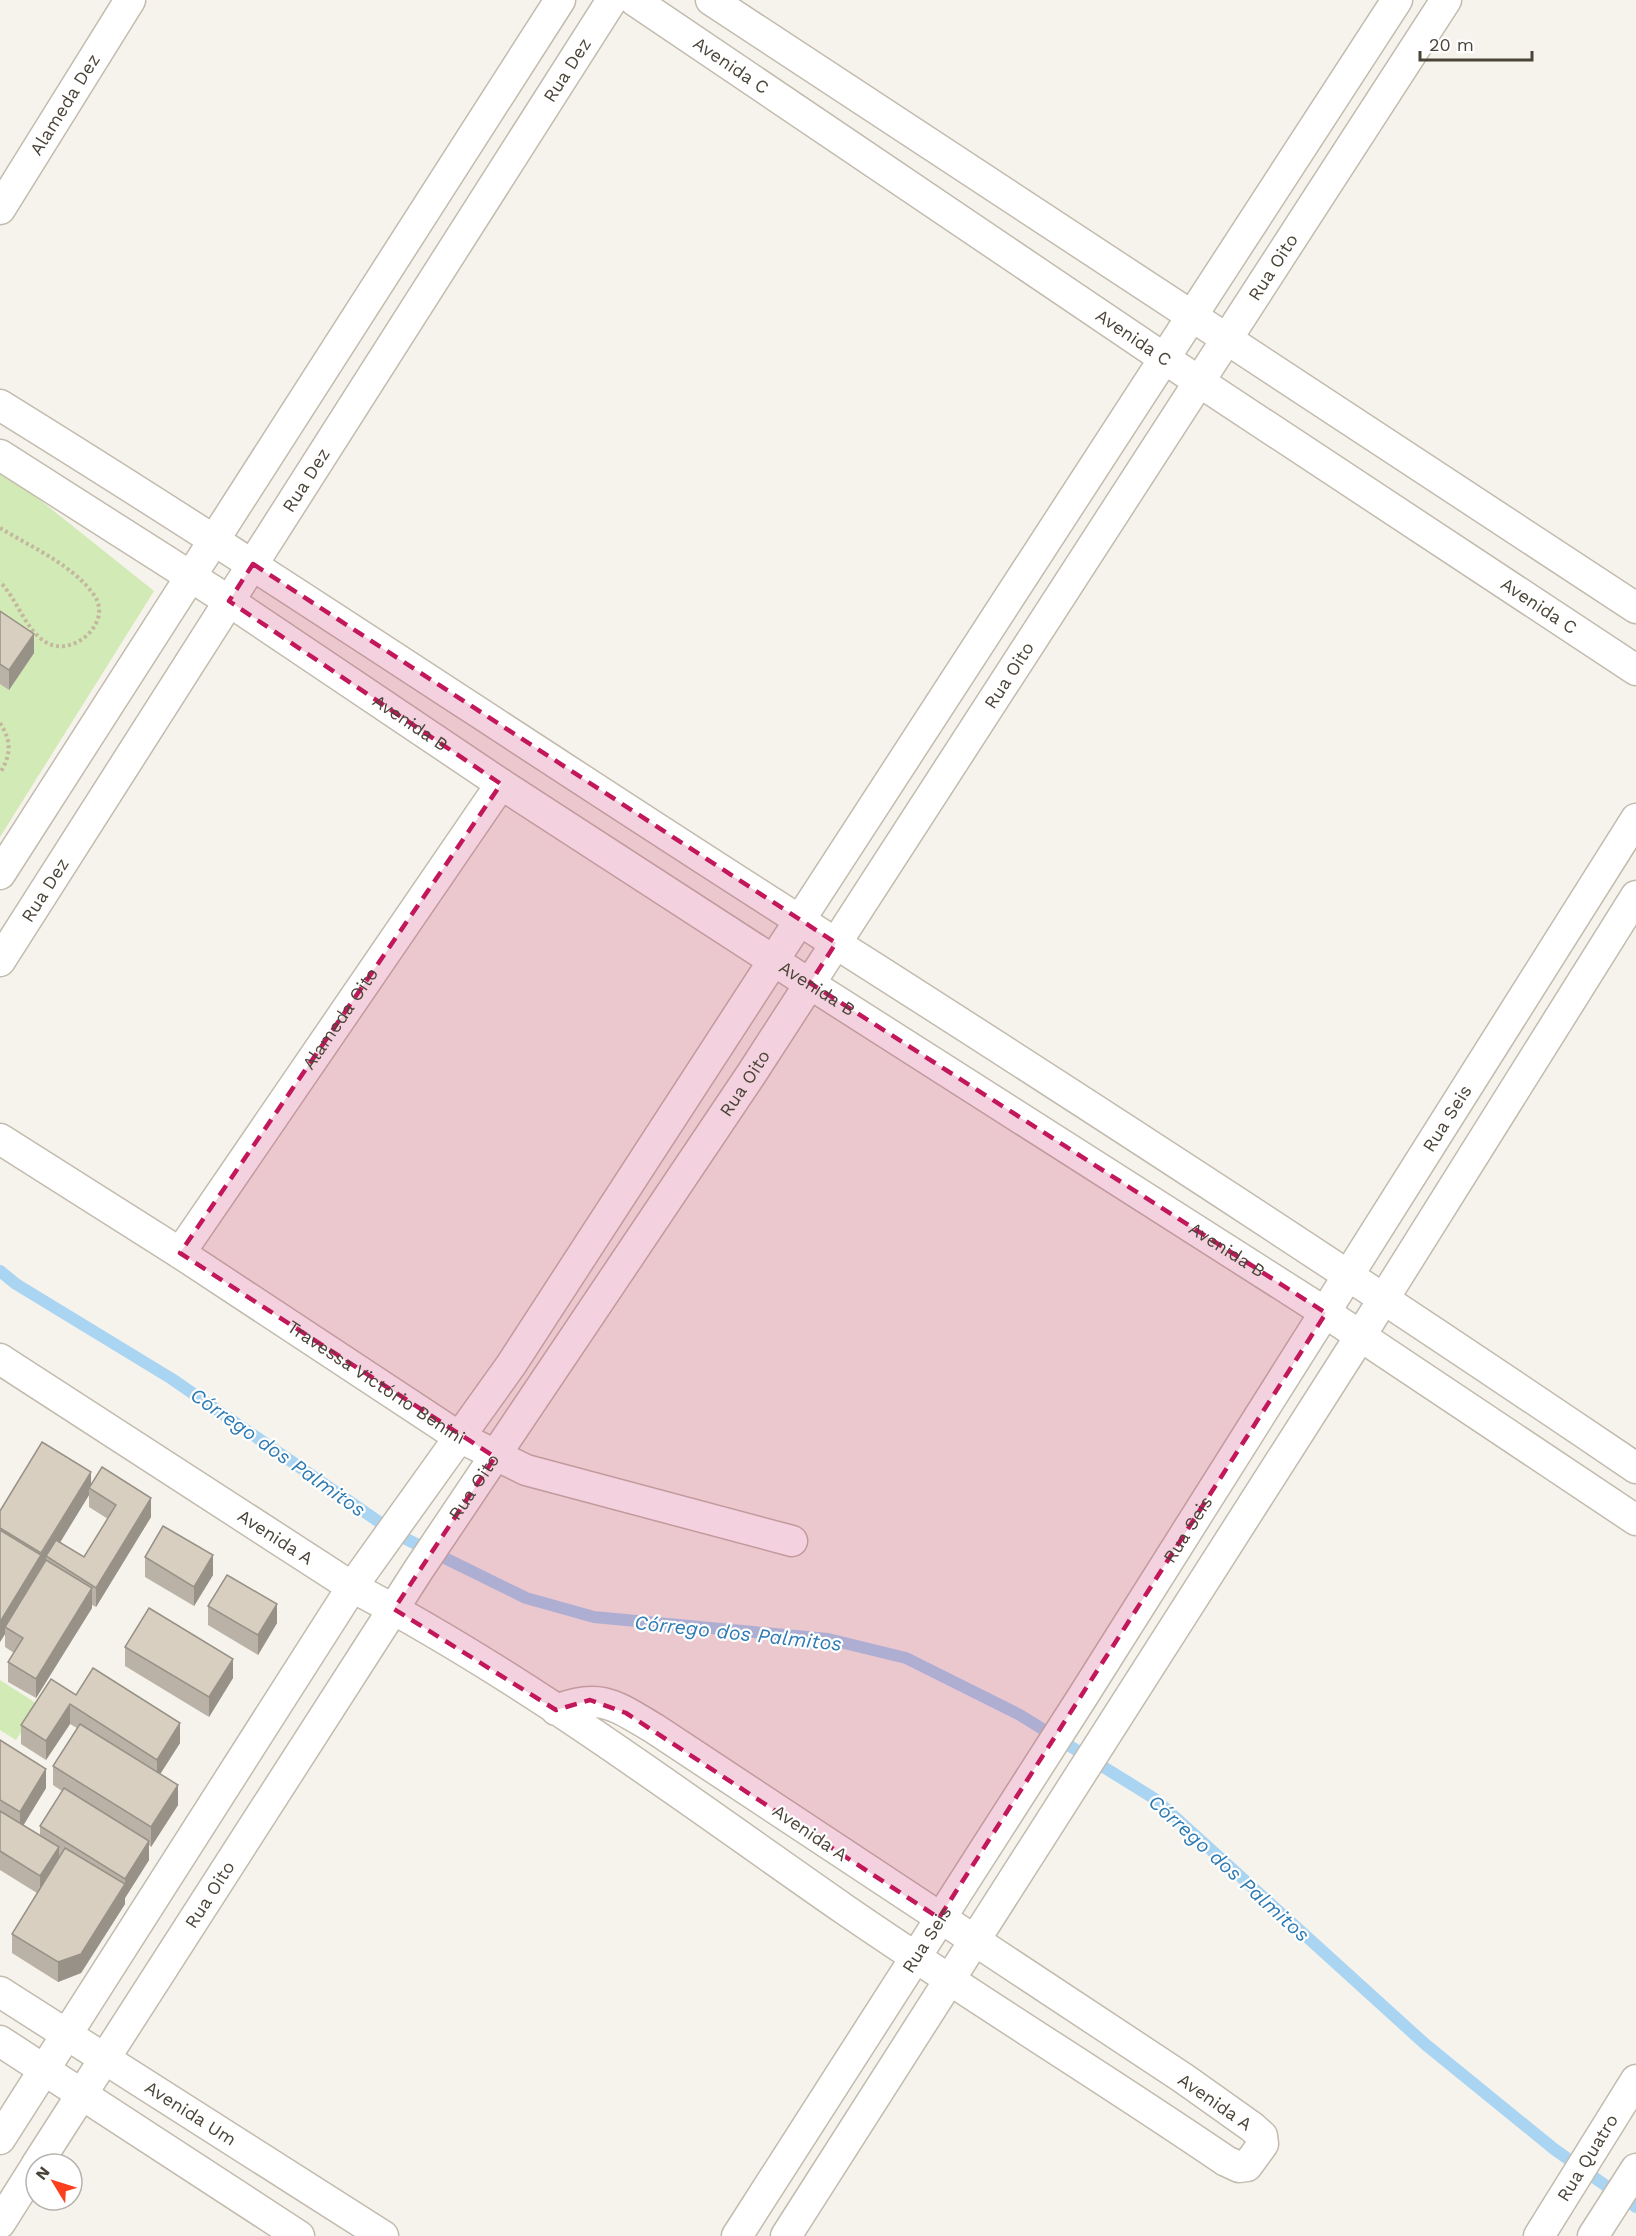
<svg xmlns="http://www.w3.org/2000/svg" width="1636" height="2236" viewBox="0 0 1636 2236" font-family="'Work Sans',sans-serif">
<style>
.green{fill:#d2eab5}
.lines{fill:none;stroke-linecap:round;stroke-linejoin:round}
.stream{stroke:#a9d4f2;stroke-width:12}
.street-casing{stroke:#c2bbae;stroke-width:33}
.path{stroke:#c4b79f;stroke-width:4;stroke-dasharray:3 3;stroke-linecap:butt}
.street{stroke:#fff;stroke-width:30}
.wall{fill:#bab2a6;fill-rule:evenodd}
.shaded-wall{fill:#979187}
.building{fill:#d8cfc1;stroke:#979187;stroke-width:1.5}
.marked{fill:#c2185b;fill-opacity:0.2;stroke:#c2185b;stroke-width:4.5;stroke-dasharray:12 8;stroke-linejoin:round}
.labels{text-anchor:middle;stroke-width:4.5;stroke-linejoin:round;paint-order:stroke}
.street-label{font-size:18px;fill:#4b4439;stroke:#fff}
.water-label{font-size:20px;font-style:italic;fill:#2e7ab2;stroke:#fff}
</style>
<rect width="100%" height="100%" fill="#f6f3ec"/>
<g class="green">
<path d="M0,468L154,591L0,837Z"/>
<path d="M0,1680L39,1705L16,1740L0,1730Z"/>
</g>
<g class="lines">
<path class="stream" d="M0,1271L16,1284L172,1379L398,1535L526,1598L594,1617L828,1639L906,1658L1020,1715L1155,1799L1425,2044L1554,2149L1636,2207"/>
<g class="street-casing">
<g id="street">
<path id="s1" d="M634,0L1165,359L1636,670"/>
<path d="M711,0L1636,608"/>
<path id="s2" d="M0,209L130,0"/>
<path d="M0,405C270,572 532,750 799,920C1081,1099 1360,1281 1636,1468"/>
<path id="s3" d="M0,455L229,601L501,784L774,961L1326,1313L1636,1520"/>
<path d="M0,874L560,0"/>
<path id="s4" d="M0,961L612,0"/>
<path id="s5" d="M0,1139L180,1253L459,1437L526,1470L792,1541"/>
<path id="s6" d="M180,1253L501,784"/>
<path id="s7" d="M0,1359L352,1587C526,1678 684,1798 844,1909C970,1996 1100,2075 1226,2161L1239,2167L1247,2166L1263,2144L1262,2136L1252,2127L1183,2078L655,1729C616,1706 601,1692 556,1710"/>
<path id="s8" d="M0,1992L383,2236"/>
<path d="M0,2041L299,2236"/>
<path d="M0,2139L352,1587L511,1365L1397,0"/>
<path id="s9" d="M37,2164L419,1569L752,1073L1446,0"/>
<path d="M0,2223L36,2166"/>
<path id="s10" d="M737,2236L1083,1696L1636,819"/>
<path d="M786,2236L1361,1335L1636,896"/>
<path id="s11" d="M1539,2236L1636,2080"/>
<path d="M1593,2236L1636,2169"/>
</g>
</g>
<g class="path">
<path d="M0,528C31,547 73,565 94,595C114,623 71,660 44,641C24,627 17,599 0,582"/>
<path d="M0,723C12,742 11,755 0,773"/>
</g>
<use href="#street" class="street"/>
</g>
<g class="wall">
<path d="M0,611L34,653L9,690L0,684Z"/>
<path d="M91,1485L151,1517L96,1607L92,1605V1608L36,1698L8,1682V1662L14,1653L5,1647V1634L0,1642V1511ZM89,1495V1507L108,1519L84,1557L60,1542Z"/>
<path d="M145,1557L213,1575L194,1606L145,1577Z"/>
<path d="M208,1606L277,1623L258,1655L208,1625Z"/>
<path d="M125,1647L233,1678L209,1717L125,1666Z"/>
<path d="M76,1695L180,1743L160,1774L178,1805L151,1847L149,1845V1860L125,1898V1904L81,1973L58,1982L12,1953V1934L37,1893L0,1870V1740L46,1788L23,1825L40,1836V1826L62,1791L53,1785V1766L77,1728L70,1724L46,1760L21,1744V1725Z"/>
</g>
<g class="shaded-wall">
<path d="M34,634V653L9,690V670Z"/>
<path d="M91,1472V1489L89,1488V1495L50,1559L46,1556V1565L5,1627V1634L0,1642V1622Z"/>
<path d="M151,1498V1517L96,1607V1588Z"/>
<path d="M213,1555V1575L194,1606V1587Z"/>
<path d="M92,1588V1608L36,1698V1679Z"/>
<path d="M277,1604V1623L258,1655V1635Z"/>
<path d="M233,1659V1678L209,1717V1697Z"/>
<path d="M70,1704V1724L46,1760V1741Z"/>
<path d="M180,1723V1743L157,1779V1760Z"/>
<path d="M46,1769V1788L20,1831V1812Z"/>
<path d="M178,1785V1805L151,1847V1827Z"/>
<path d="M149,1841V1860L125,1898V1879Z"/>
<path d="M59,1847V1867L40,1895V1876Z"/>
<path d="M125,1884V1904L81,1973L58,1982V1962Z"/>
</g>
<g class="building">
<path d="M0,611L34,634L9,670L0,664Z"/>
<path d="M42,1442L91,1472L41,1553L0,1528V1511Z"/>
<path d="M102,1467L151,1498L96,1588L46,1556L56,1540L84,1557L116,1505L89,1488Z"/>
<path d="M163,1526L213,1555L194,1587L145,1557Z"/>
<path d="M0,1530L41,1555L0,1622Z"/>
<path d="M46,1560L92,1588L36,1679L8,1662L23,1638L5,1627Z"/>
<path d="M227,1575L277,1604L258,1635L208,1606Z"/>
<path d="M149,1608L233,1659L209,1697L125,1647Z"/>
<path d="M93,1668L180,1723L157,1760L70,1704L46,1741L21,1725L51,1679L76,1695Z"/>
<path d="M80,1724L178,1785L151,1827L53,1766Z"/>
<path d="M0,1740L46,1769L20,1812L0,1800Z"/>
<path d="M64,1788L149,1841L125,1879L40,1826Z"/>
<path d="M0,1811L59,1847L40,1876L0,1851Z"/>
<path d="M65,1848L125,1884L81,1954L58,1962L12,1934Z"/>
</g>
<path class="marked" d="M253,564L836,943L810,983L1326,1313L939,1918L626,1713L590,1700L556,1710L394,1609L495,1457L180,1253L501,784L229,601Z"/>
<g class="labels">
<g class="street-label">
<text dy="6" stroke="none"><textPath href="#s1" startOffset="117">Avenida C</textPath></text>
<text dy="6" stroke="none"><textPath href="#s4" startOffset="1056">Rua Dez</textPath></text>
<text dy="6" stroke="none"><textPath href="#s2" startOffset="123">Alameda Dez</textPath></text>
<text dy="6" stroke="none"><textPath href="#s9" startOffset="2264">Rua Oito</textPath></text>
<text dy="6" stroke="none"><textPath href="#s1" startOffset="603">Avenida C</textPath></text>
<text dy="6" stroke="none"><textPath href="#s4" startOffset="570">Rua Dez</textPath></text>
<text dy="6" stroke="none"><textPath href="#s1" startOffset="1089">Avenida C</textPath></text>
<text dy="6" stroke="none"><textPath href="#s9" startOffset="1778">Rua Oito</textPath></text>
<text dy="6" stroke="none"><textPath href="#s3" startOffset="490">Avenida B</textPath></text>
<text dy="6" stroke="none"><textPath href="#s4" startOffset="84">Rua Dez</textPath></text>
<text dy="6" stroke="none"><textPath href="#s3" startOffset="976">Avenida B</textPath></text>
<text dy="6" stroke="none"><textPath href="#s6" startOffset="284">Alameda Oito</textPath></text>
<text dy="6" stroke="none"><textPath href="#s9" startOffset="1292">Rua Oito</textPath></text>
<text dy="6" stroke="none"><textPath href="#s10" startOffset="1324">Rua Seis</textPath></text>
<text dy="6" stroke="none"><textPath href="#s3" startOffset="1462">Avenida B</textPath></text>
<text dy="6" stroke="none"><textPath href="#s5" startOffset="448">Travessa Victório Benini</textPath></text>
<text dy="6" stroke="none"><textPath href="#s9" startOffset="806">Rua Oito</textPath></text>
<text dy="6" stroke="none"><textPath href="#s10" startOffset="838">Rua Seis</textPath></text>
<text dy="6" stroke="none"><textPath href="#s7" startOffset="328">Avenida A</textPath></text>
<text transform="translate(810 1833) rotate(34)" y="6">Avenida A</text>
<text dy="6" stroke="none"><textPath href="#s9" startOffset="320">Rua Oito</textPath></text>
<text dy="6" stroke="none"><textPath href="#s10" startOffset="352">Rua Seis</textPath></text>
<text transform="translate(1215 2102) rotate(35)" y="6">Avenida A</text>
<text dy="6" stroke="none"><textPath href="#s8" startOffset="226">Avenida Um</textPath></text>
<text dy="6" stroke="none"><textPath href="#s11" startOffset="92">Rua Quatro</textPath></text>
</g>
<g class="water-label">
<text transform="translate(278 1452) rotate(35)" y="7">Córrego dos Palmitos</text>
<text transform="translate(738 1633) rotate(6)" y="7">Córrego dos Palmitos</text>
<text transform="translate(1229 1868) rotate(42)" y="7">Córrego dos Palmitos</text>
</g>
</g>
<g transform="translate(54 2182) rotate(308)"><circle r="28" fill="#ffffff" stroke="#b7b4b0" stroke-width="1.5"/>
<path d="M0-4.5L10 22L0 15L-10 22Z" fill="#fc3f1d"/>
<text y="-9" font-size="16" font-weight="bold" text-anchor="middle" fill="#4b4439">N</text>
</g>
<path d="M1420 51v9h112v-9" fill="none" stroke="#4b4439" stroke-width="3"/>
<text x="1429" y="51" font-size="18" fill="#4b4439" stroke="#ffffff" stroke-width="4.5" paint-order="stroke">20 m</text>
</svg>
